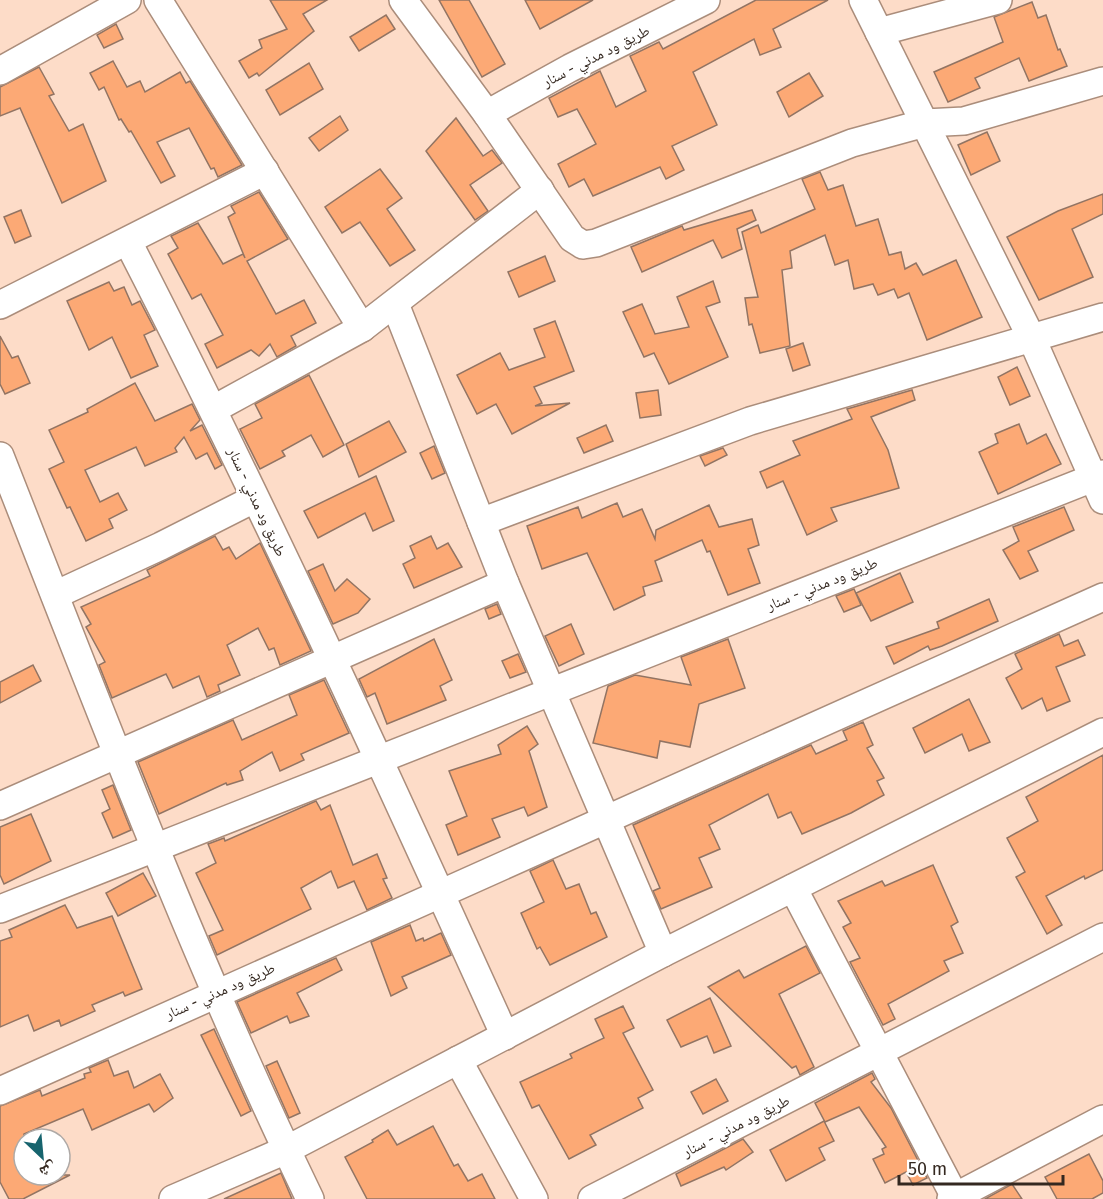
<svg xmlns="http://www.w3.org/2000/svg" width="1103" height="1199" viewBox="0 0 1103 1199" font-family="'Fira Sans','Noto Naskh Arabic',sans-serif">
<style>
.building{fill:#fca975;stroke:#927463;stroke-width:1.5}
.lines{fill:none;stroke-linecap:round;stroke-linejoin:round}
.minor-casing{stroke:#ab8d7b;stroke-width:30}
.minor{stroke:#fff;stroke-width:27}
.labels{text-anchor:middle;stroke-width:6;stroke-linejoin:round;paint-order:stroke}
.street-label{font-size:15px;fill:#342820;stroke:#fff}
</style>
<rect width="100%" height="100%" fill="#fddcc8"/>
<g class="building">
<path d="M270,0H327L303,14L314,31L259,76L257,73L249,78L239,61L262,48L259,40L287,29Z"/>
<path d="M439,0H469L505,64L482,77Z"/>
<path d="M525,0H593L540,29Z"/>
<path d="M756,0H828L773,29L781,47L760,55L754,39L693,72L717,125L672,146L684,170L666,179L660,167L593,196L584,179L569,187L558,164L596,144L577,109L558,117L549,98L600,71L616,107L646,91L630,56L659,42L663,49Z"/>
<path d="M1032,2L1038,18L1046,15L1058,50L1060,49L1067,66L1029,81L1019,58L975,78L980,88L948,102L934,72L1003,42L994,17Z"/>
<path d="M386,15L395,29L359,51L350,37Z"/>
<path d="M116,24L123,39L104,48L97,35Z"/>
<path d="M113,61L127,87L140,81L145,92L180,72L186,83L190,81L242,165L218,177L214,168L211,169L189,128L157,142L175,176L161,183L131,131L129,132L121,119L119,120L104,87L99,90L90,73Z"/>
<path d="M309,63L323,89L280,115L266,90Z"/>
<path d="M39,67L54,94L49,96L69,131L83,124L106,181L62,203L20,108L0,116V87Z"/>
<path d="M809,73L823,96L789,117L777,92Z"/>
<path d="M340,116L348,130L319,151L309,138Z"/>
<path d="M456,118L483,156L492,150L502,163L470,185L488,211L475,220L426,151Z"/>
<path d="M987,132L1000,161L971,175L958,145Z"/>
<path d="M380,169L402,198L387,209L415,250L390,266L360,222L342,233L325,207Z"/>
<path d="M820,172L828,190L843,185L856,226L878,219L889,255L901,252L905,269L916,263L923,275L956,260L982,317L927,340L909,293L898,298L894,289L878,295L873,284L854,289L848,260L835,265L825,235L790,251L792,268L782,270L790,346L760,353L752,324L749,325L745,298L758,297L742,232L758,225L761,233L815,209L802,179Z"/>
<path d="M259,192L288,239L247,261L276,314L304,300L316,323L291,336L296,346L277,357L270,344L259,356L251,350L217,368L205,344L223,335L201,294L192,299L168,254L178,248L171,236L198,223L223,264L243,254L245,258L228,217L235,213L231,206Z"/>
<path d="M1103,194V214L1072,229L1093,277L1039,300L1007,237L1058,211Z"/>
<path d="M21,210L31,236L15,243L4,217Z"/>
<path d="M752,210L756,220L737,229L742,249L722,258L713,240L642,272L631,247L682,226L684,230Z"/>
<path d="M545,256L555,281L519,297L508,272Z"/>
<path d="M713,281L720,302L706,307L728,357L669,384L654,353L644,357L623,312L642,304L655,334L689,327L677,297Z"/>
<path d="M109,282L114,291L124,287L132,305L140,301L155,330L144,335L158,366L131,378L112,337L89,350L67,301Z"/>
<path d="M555,321L574,371L534,387L542,403L535,406L570,403L512,434L496,404L477,414L457,375L500,353L509,370L545,357L534,329Z"/>
<path d="M0,336L12,358L18,356L30,383L5,394L0,384Z"/>
<path d="M803,343L810,365L793,371L786,349Z"/>
<path d="M1017,367L1030,396L1010,405L998,377Z"/>
<path d="M309,375L344,445L323,457L311,435L282,451L285,456L260,469L240,429L262,418L255,404Z"/>
<path d="M135,383L155,421L192,404L200,420L190,431L202,425L222,465L215,469L207,453L196,459L184,437L175,448L177,452L145,466L136,447L85,470L100,502L118,493L127,510L109,519L113,528L86,541L70,507L67,508L49,469L64,462L49,430L88,412L87,409Z"/>
<path d="M658,390L661,415L640,418L636,393Z"/>
<path d="M912,390L915,400L871,417L888,450L899,488L831,508L837,521L807,535L783,481L767,488L760,472L800,455L793,441L852,419L847,409Z"/>
<path d="M389,421L406,452L359,477L346,444Z"/>
<path d="M1019,424L1027,444L1046,434L1061,464L998,494L979,452L998,443L995,434Z"/>
<path d="M606,425L613,441L584,453L577,438Z"/>
<path d="M434,446L445,473L432,479L420,453Z"/>
<path d="M723,448L727,455L705,466L700,456Z"/>
<path d="M376,476L394,521L373,531L365,513L318,538L304,511Z"/>
<path d="M617,503L623,517L642,509L655,539L656,530L709,505L719,527L752,519L759,545L748,549L760,583L728,595L710,551L707,552L702,540L655,561L662,581L643,587L645,595L614,610L587,553L542,569L527,526L578,507L582,518Z"/>
<path d="M1064,507L1074,530L1028,551L1038,571L1020,579L1003,550L1019,541L1013,527Z"/>
<path d="M215,536L223,550L229,547L236,559L260,543L311,651L280,665L274,648L269,650L258,628L227,645L240,675L218,685L220,691L207,697L199,676L173,688L166,674L112,698L99,665L105,662L86,627L91,624L81,607L150,576L147,570Z"/>
<path d="M431,536L437,549L448,543L462,567L414,588L403,564L415,558L410,546Z"/>
<path d="M323,564L335,591L347,579L370,599L358,613L333,624L308,571Z"/>
<path d="M900,573L913,602L871,621L856,593Z"/>
<path d="M854,589L861,605L844,612L836,596Z"/>
<path d="M989,599L998,621L942,646L930,650L928,646L894,664L886,647L939,628L937,622Z"/>
<path d="M497,604L501,614L489,619L485,609Z"/>
<path d="M571,624L584,654L559,666L545,636Z"/>
<path d="M1059,634L1064,646L1078,640L1085,655L1056,667L1070,701L1047,711L1042,698L1022,709L1006,678L1022,669L1015,654Z"/>
<path d="M434,639L452,680L440,686L446,700L387,724L375,693L367,697L359,679Z"/>
<path d="M728,639L745,688L699,704L690,747L660,741L657,758L593,743L608,686L635,675L691,685L681,657Z"/>
<path d="M518,654L526,672L510,678L502,661Z"/>
<path d="M33,665L41,681L0,703V682Z"/>
<path d="M324,680L349,733L301,754L304,760L280,771L272,752L240,771L243,780L227,785L226,783L159,814L138,762L233,720L242,740L297,715L289,695Z"/>
<path d="M969,699L990,742L969,751L962,734L925,753L913,728Z"/>
<path d="M863,722L873,745L867,748L884,778L877,781L884,795L851,813L802,834L791,812L778,818L768,794L709,825L720,849L699,858L712,887L661,909L653,891L660,888L633,825L811,745L816,754L847,740L843,731Z"/>
<path d="M527,726L538,744L529,751L547,807L528,816L524,807L492,819L500,837L458,855L446,825L467,816L449,771L501,754L498,745Z"/>
<path d="M1103,755V870L1085,879L1084,876L1046,896L1062,925L1047,934L1016,877L1025,872L1007,838L1038,821L1026,797Z"/>
<path d="M113,785L131,830L113,838L102,813L110,809L102,790Z"/>
<path d="M316,801L321,810L330,805L353,865L377,854L387,878L383,879L392,898L367,910L354,881L338,888L331,871L301,888L311,909L217,955L209,936L223,930L196,873L216,863L208,844L224,838L225,841Z"/>
<path d="M31,814L51,861L4,884L0,875V827Z"/>
<path d="M553,860L566,889L579,884L591,914L596,912L607,937L550,965L540,947L537,949L521,913L544,902L530,871Z"/>
<path d="M933,865L958,922L951,926L963,953L944,961L949,971L888,1004L895,1019L883,1025L850,962L860,958L843,927L851,923L838,901L882,881L885,886Z"/>
<path d="M143,873L156,896L118,916L106,893Z"/>
<path d="M65,905L77,928L112,916L142,989L125,996L123,992L92,1005L95,1011L61,1026L59,1020L34,1031L28,1015L0,1027V941L12,937L9,930Z"/>
<path d="M410,925L416,941L423,938L424,941L441,933L451,955L402,977L407,988L391,996L371,942Z"/>
<path d="M806,946L820,973L779,994L814,1067L800,1075L796,1066L792,1068L708,987L739,970L744,978Z"/>
<path d="M336,958L342,970L297,993L309,1016L290,1023L287,1016L251,1033L237,1002Z"/>
<path d="M710,998L731,1046L714,1053L707,1036L681,1047L667,1020Z"/>
<path d="M623,1006L634,1028L623,1033L653,1090L638,1098L643,1108L590,1135L596,1145L569,1159L539,1105L532,1108L520,1082L572,1058L570,1054L604,1038L595,1019Z"/>
<path d="M214,1029L251,1111L241,1116L201,1035Z"/>
<path d="M108,1060L114,1076L128,1071L134,1088L160,1074L173,1098L154,1112L149,1104L92,1130L83,1109L24,1134V1175H70L23,1199H9L0,1182V1106L40,1090L42,1096L85,1078L84,1074L91,1072L89,1068Z"/>
<path d="M277,1061L300,1113L289,1118L266,1066Z"/>
<path d="M872,1073L875,1079L871,1082L891,1108L927,1178L913,1185L906,1172L885,1183L873,1159L884,1154L882,1149L886,1147L859,1107L825,1122L815,1103Z"/>
<path d="M716,1079L728,1101L703,1114L691,1092Z"/>
<path d="M824,1121L834,1141L819,1148L825,1160L786,1181L770,1150Z"/>
<path d="M433,1126L454,1166L458,1164L468,1181L482,1174L495,1199H367L345,1157L373,1142L372,1140L388,1130L397,1145Z"/>
<path d="M743,1139L753,1152L726,1170L724,1167L681,1186L676,1174Z"/>
<path d="M1089,1154L1103,1181V1193L1092,1199H1057L1045,1177Z"/>
<path d="M281,1173L292,1199H224Z"/>
<path d="M1012,1184L1022,1199H985Z"/>
</g>
<g class="lines">
<g class="minor-casing">
<g id="minor">
<path d="M158,0L362,328"/>
<path d="M403,0L487,114L572,238L583,245L596,243L852,143L925,123L964,121L1103,81"/>
<path d="M863,0L1032,339L1103,500"/>
<path d="M879,32L998,0"/>
<path d="M0,71L127,0"/>
<path d="M487,114L570,68L706,0"/>
<path d="M128,242C262,502 384,769 505,1036"/>
<path d="M395,304L505,583L663,953"/>
<path d="M0,305L265,171"/>
<path d="M214,409L362,328L540,190"/>
<path d="M0,456C98,705 193,957 310,1199"/>
<path d="M481,522L750,421L1103,317"/>
<path d="M55,595L161,546L254,499"/>
<path d="M0,806L505,583"/>
<path d="M793,888L956,1199"/>
<path d="M0,909L1103,474"/>
<path d="M458,1060L534,1199"/>
<path d="M0,1091L1103,597"/>
<path d="M173,1199L286,1150L663,953L1103,732"/>
<path d="M592,1199L1103,937"/>
<path d="M951,1199L1103,1119"/>
</g>
</g>
<use href="#minor" class="minor"/>
</g>
<g class="labels">
<g class="street-label">
<text transform="translate(596 56) rotate(-27)" y="5">طريق ود مدني - سنار</text>
<text transform="translate(257 502) rotate(65)" y="5">طريق ود مدني - سنار</text>
<text transform="translate(822 584) rotate(-22)" y="5">طريق ود مدني - سنار</text>
<text transform="translate(220 991) rotate(-24)" y="5">طريق ود مدني - سنار</text>
<text transform="translate(736 1126) rotate(-27)" y="5">طريق ود مدني - سنار</text>
</g>
</g>
<g transform="translate(42 1157) rotate(154)"><circle r="28" fill="#ffffff" stroke="#aea9a6" stroke-width="1.5"/>
<path d="M0-4.5L10 22L0 15L-10 22Z" fill="#17646e"/>
<text y="-9" font-size="16" font-weight="bold" text-anchor="middle" fill="#342820">ش</text>
</g>
<path d="M899 1175v9h164v-9" fill="none" stroke="#342820" stroke-width="3"/>
<text x="908" y="1175" font-size="18" fill="#342820" stroke="#ffffff" stroke-width="4.5" paint-order="stroke">50 m</text>
</svg>
